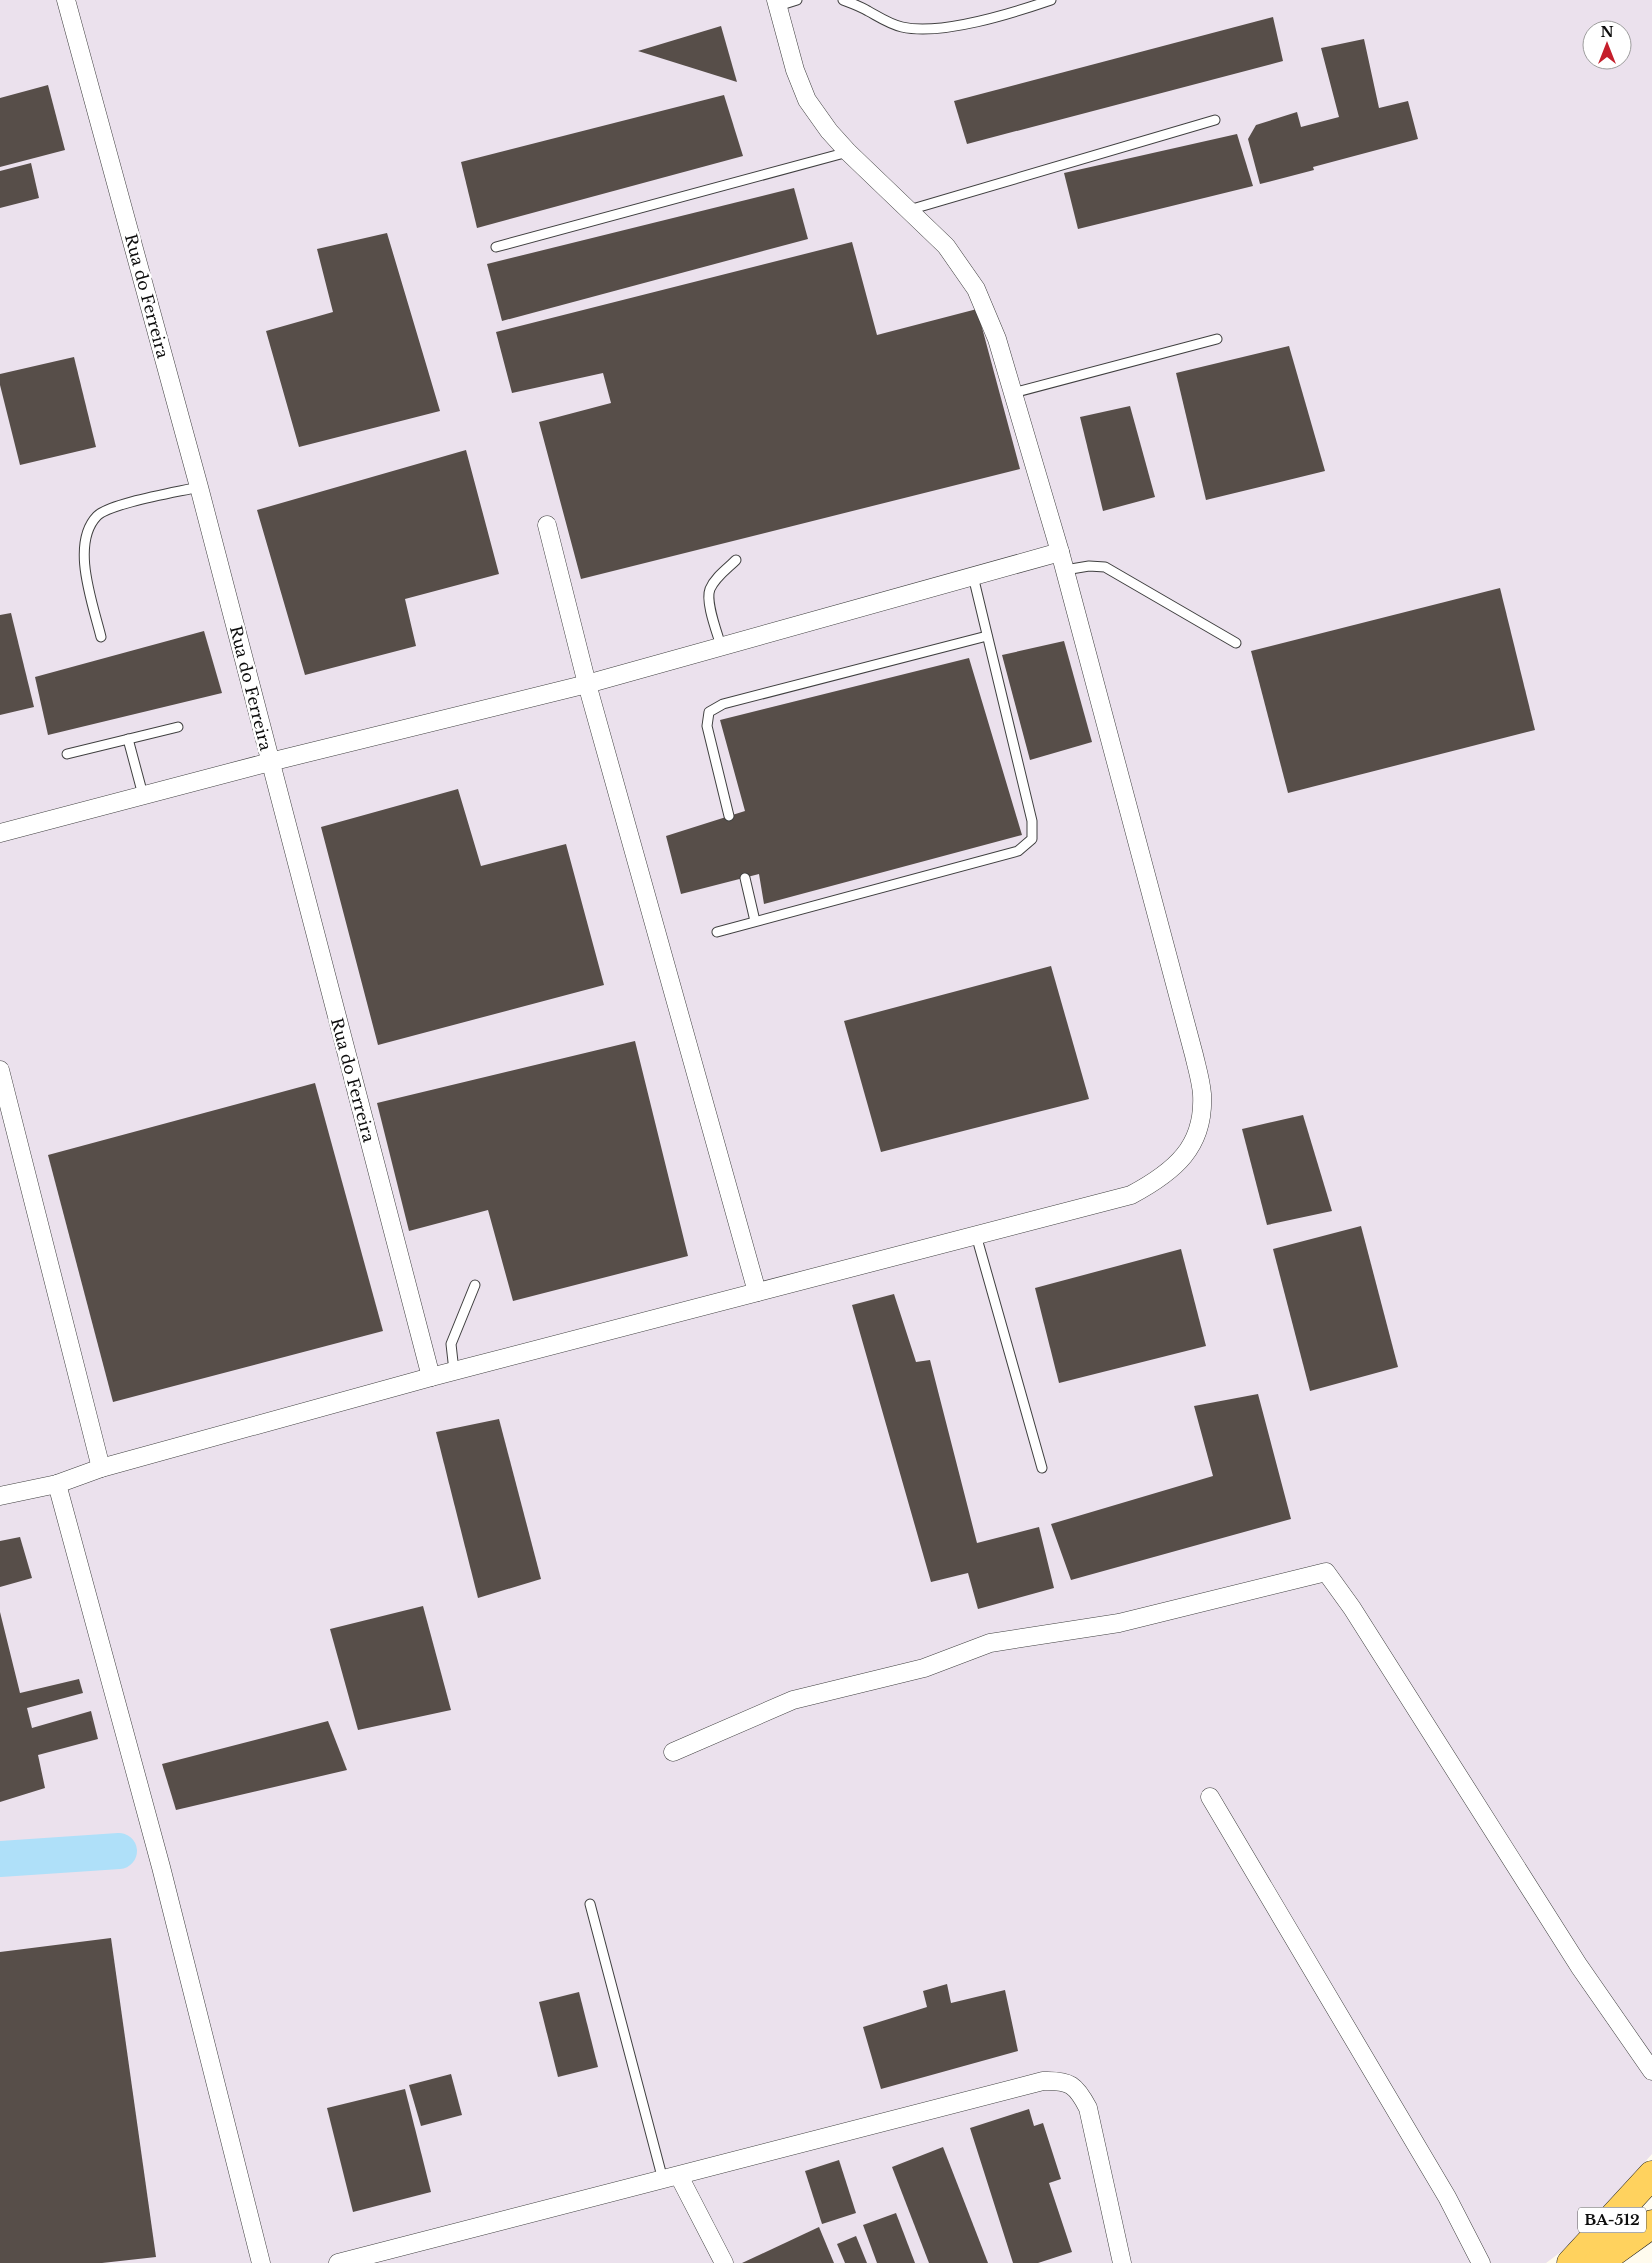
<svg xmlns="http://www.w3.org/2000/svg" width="1652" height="2263" viewBox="0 0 1652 2263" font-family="'Libre Baskerville',serif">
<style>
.industrial{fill:#ebe1ed;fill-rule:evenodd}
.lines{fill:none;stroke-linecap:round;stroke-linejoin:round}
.river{stroke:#afe0f9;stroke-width:36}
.building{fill:#574e49}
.service-casing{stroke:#404040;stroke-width:11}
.minor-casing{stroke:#404040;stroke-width:19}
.primary-casing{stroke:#1e1e1e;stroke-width:29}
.service{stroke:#fff;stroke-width:9}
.minor{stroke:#fff;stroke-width:18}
.primary{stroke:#ffd25e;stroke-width:28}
.labels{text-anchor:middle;stroke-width:5;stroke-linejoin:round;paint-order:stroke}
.shield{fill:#fff;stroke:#565656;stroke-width:1}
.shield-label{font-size:15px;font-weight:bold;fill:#0d0d0d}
.street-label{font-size:16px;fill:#0d0d0d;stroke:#fff}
</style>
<rect width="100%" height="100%" fill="#fffbee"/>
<path class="industrial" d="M0,0H1652V2154L1569,2246L1546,2263H0ZM1592,30H1622V60H1592Z"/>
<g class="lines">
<path class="river" d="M0,1859L119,1851"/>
</g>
<g class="building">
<path d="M1273,17L1283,61L967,144L954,101Z"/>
<path d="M721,26L737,82L638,51Z"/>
<path d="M1364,39L1379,108L1408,101L1418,139L1313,167L1314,170L1260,184L1248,139L1256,125L1297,112L1301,127L1339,117L1321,48Z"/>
<path d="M48,85L65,150L0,167V98Z"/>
<path d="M724,95L743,156L477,228L461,162Z"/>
<path d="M1237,134L1253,186L1078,229L1064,173Z"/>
<path d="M31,163L39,198L0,208V171Z"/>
<path d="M794,188L808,239L502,321L487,264Z"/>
<path d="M387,233L440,411L299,447L266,331L333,312L317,249Z"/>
<path d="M852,242L877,335L977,309L1020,469L581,579L539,422L611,403L603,373L512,393L496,332Z"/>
<path d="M1289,346L1325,471L1206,500L1176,373Z"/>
<path d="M74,357L96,447L20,465L0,385V374Z"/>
<path d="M1130,406L1155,497L1103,511L1080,417Z"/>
<path d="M466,450L499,574L405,599L416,646L305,675L257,510Z"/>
<path d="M1500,588L1535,730L1288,793L1251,651Z"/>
<path d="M11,613L34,707L0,715V615Z"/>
<path d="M204,631L222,693L48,735L35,677Z"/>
<path d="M1064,641L1092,742L1030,760L1002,655Z"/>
<path d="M969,658L1022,835L764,904L759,874L681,894L666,836L745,811L720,720Z"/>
<path d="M458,789L481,866L566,844L604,985L378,1045L321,827Z"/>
<path d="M1051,966L1089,1099L881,1152L844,1021Z"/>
<path d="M635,1041L688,1256L513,1301L488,1210L409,1231L377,1103Z"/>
<path d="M315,1083L383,1331L113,1402L48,1155Z"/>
<path d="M1303,1115L1332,1211L1267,1225L1242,1129Z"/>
<path d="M1361,1226L1398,1367L1310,1391L1273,1249Z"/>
<path d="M1181,1249L1206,1346L1059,1383L1035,1288Z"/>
<path d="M894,1294L916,1362L930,1360L977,1543L1039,1527L1054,1588L978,1609L968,1573L931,1582L852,1305Z"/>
<path d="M1258,1394L1291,1519L1071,1580L1051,1524L1213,1476L1194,1406Z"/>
<path d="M499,1419L541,1579L478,1598L436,1432Z"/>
<path d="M20,1537L32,1578L0,1587V1541Z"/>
<path d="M423,1606L451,1710L358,1730L330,1629Z"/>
<path d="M0,1612L20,1693L79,1679L83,1693L27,1708L32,1728L91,1711L98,1739L38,1755L45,1788L0,1802Z"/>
<path d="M328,1721L347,1770L176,1810L162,1764Z"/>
<path d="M111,1938L156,2257L102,2263H0V1952Z"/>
<path d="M947,1984L951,2003L1005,1990L1018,2051L881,2089L863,2027L927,2007L923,1991Z"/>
<path d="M579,1992L598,2067L558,2077L539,2002Z"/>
<path d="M451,2074L462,2115L421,2126L409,2085Z"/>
<path d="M405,2089L431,2192L353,2212L327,2108Z"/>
<path d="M1029,2109L1034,2126L1043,2123L1061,2179L1049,2183L1072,2252L1038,2263H1013L970,2128Z"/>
<path d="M943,2147L988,2263H929L892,2167Z"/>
<path d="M839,2160L856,2213L822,2224L805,2171Z"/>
<path d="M896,2213L915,2263H877L863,2225Z"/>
<path d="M819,2227L834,2263H742Z"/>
<path d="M856,2236L867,2263H845L837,2244Z"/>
</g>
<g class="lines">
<g class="service-casing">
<g id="service">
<path d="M843,0C851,3 860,6 868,11C879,17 889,24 902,27C942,36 1013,13 1051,0"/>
<path d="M778,6L797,0"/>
<path d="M909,210L1215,120"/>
<path d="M496,247L848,152"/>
<path d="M1013,393L1217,339"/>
<path d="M1065,570L1089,566L1105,567L1236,643"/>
<path d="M101,637C93,604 70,544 97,516C110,503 178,492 199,487"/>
<path d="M721,646C717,632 705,602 710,589C715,577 728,568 736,560"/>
<path d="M128,739L143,795"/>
<path d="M67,754L178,727"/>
<path d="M729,816L707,726L709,712L723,704L987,636"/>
<path d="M745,878L755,921"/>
<path d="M717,932L1018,851L1032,839V821L973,576"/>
<path d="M976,1235L1042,1468"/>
<path d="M454,1371L451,1344L475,1285"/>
<path d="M590,1904L663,2180"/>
</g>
</g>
<g class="minor-casing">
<g id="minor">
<path d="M66,0L199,487L431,1377"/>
<path d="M547,525L587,684L757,1292"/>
<path d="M0,833L270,762L587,684L1060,552"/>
<path d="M0,1070L101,1468"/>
<path d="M57,1484L161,1867L261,2263"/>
<path d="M0,1496L57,1484L101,1468L431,1377L1131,1195C1174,1172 1205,1147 1202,1094C1201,1081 1197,1068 1194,1055L1060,552L997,339L976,289L946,246L848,152L829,131L807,100L795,70L776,0"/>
<path d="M673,1752L793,1700L924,1668L990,1643L1119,1623L1326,1572L1352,1608L1579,1966L1652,2071"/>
<path d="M1210,1797L1447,2197L1481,2263"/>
<path d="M679,2176L724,2263"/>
<path d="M338,2263L1043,2081C1070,2080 1076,2085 1088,2108L1122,2263"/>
</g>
</g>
<g class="primary-casing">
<g id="primary">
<path d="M1571,2263L1652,2175"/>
<path d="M1598,2263L1652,2224"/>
</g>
</g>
<use href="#service" class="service"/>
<use href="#minor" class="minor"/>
<use href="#primary" class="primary"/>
</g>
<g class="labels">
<rect class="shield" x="1578" y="2207.5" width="68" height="25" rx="4"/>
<g class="shield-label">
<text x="1612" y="2225">BA-512</text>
</g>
<g class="street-label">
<text transform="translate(147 296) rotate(75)" y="6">Rua do Ferreira</text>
<text transform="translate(251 688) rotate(76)" y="6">Rua do Ferreira</text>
<text transform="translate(353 1080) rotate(75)" y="6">Rua do Ferreira</text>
</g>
</g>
<g transform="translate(1607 45)"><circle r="24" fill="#ffffff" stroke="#9e9e9e"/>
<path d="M0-4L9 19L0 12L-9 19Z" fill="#c51e2b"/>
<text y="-8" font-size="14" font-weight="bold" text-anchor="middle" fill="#0d0d0d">N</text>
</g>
</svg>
